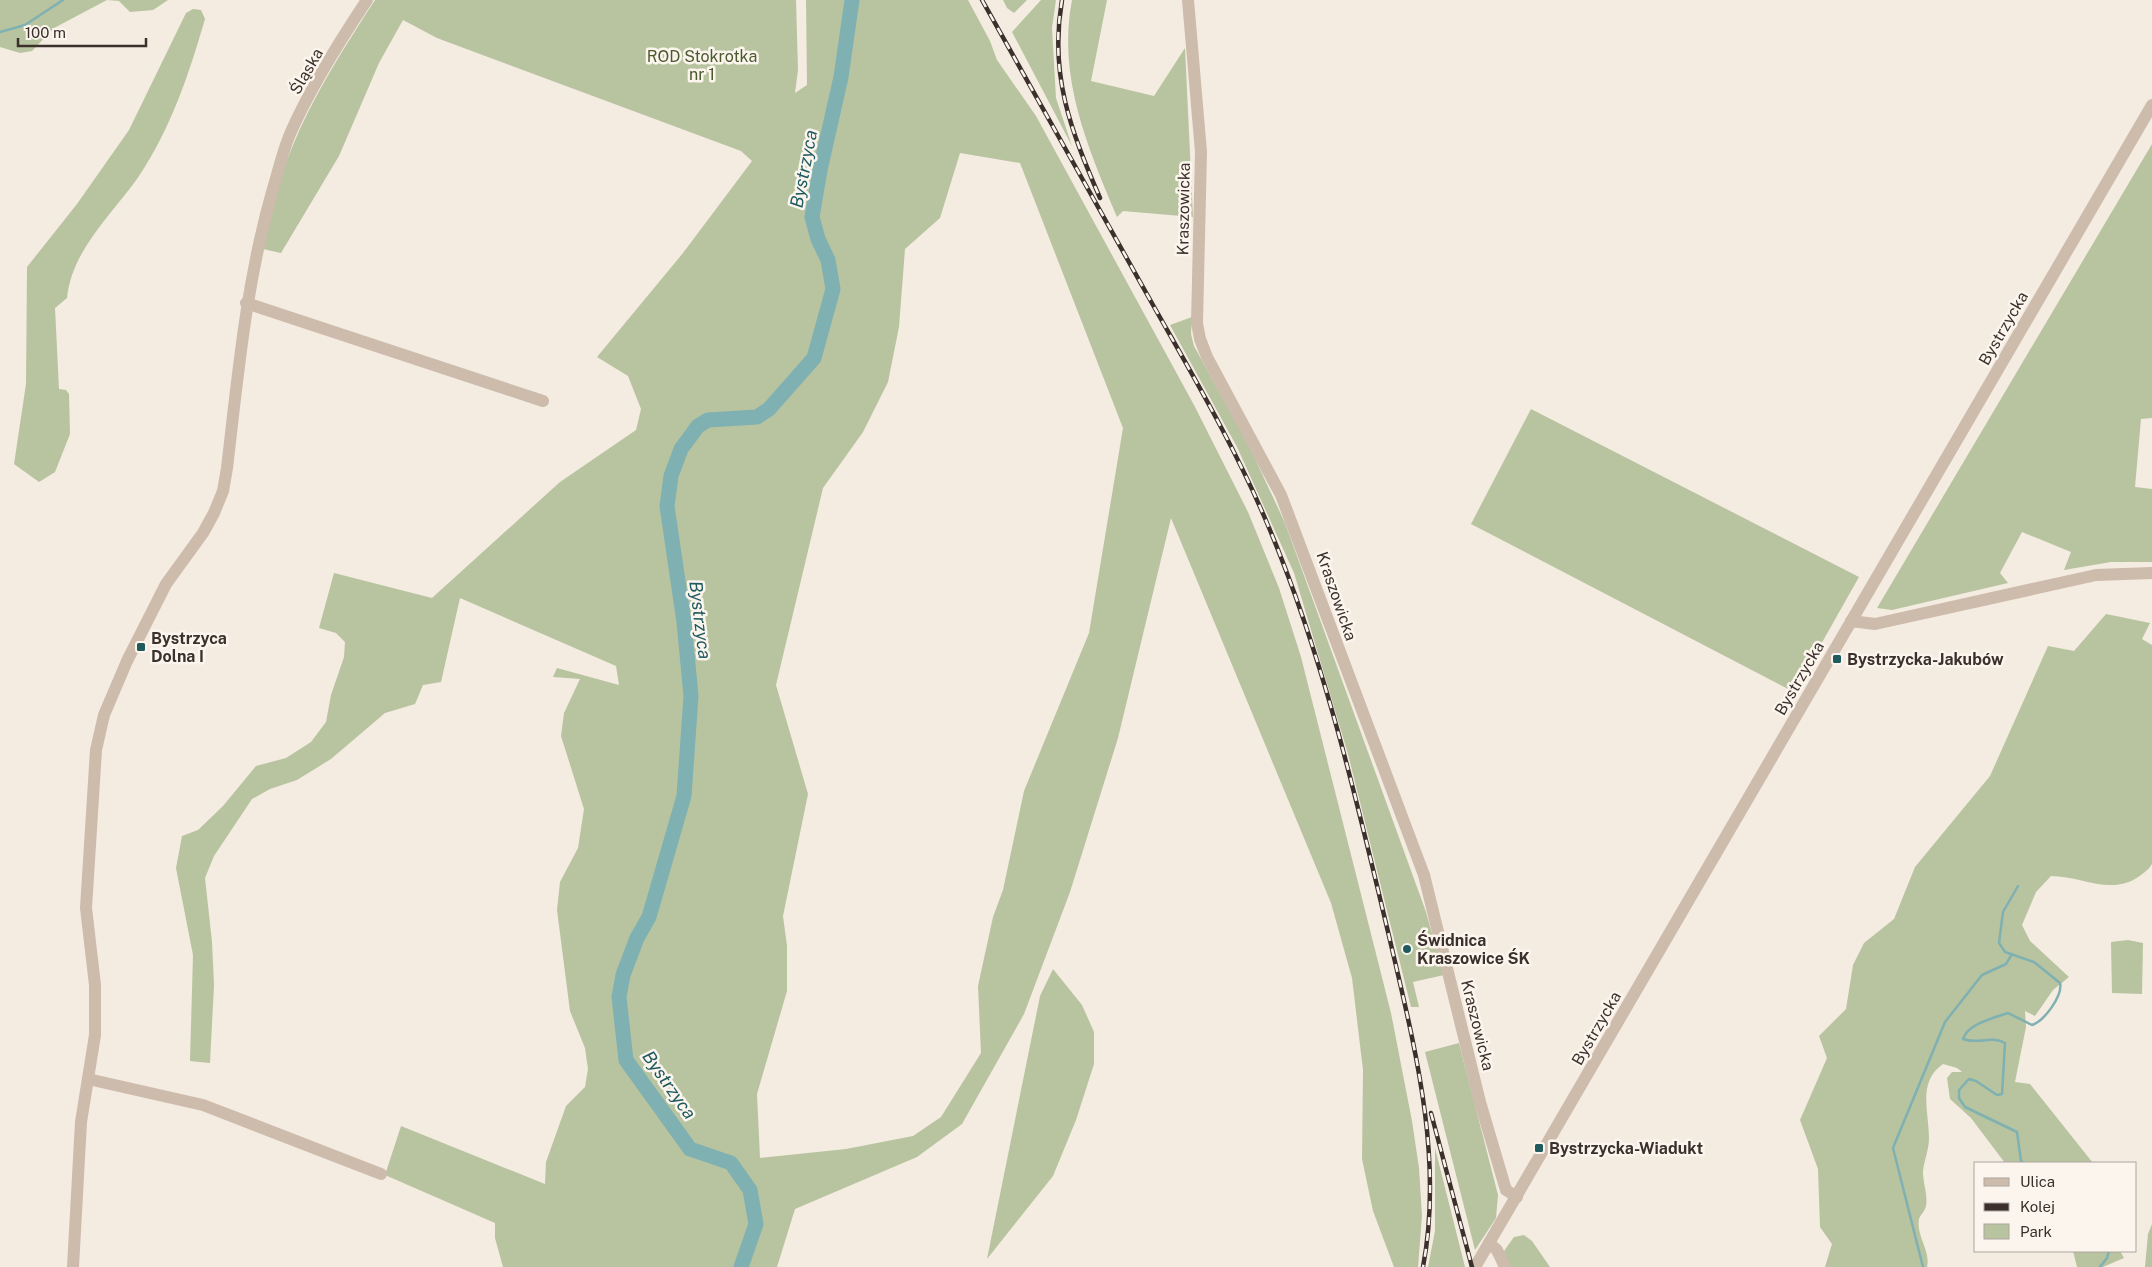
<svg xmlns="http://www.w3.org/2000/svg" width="2152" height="1267" viewBox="0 0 2152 1267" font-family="'Public Sans',sans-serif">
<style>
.green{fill:#b8c4a0;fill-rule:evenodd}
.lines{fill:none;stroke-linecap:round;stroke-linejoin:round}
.stream{stroke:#7fb0b2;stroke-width:2.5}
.river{stroke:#7fb0b2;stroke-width:15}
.minor{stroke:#cdbbac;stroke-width:12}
.rail-casing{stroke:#3b302b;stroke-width:4.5}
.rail{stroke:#fbf5ee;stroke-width:2.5;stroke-dasharray:8;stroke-linecap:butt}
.poi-dot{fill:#1f5a5e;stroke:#fbf5ee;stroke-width:2}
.labels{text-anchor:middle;stroke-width:5;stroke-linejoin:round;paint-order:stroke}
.park-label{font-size:16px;fill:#4a5a2e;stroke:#fbf5ee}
.street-label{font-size:16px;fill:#3b302b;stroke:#fbf5ee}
.poi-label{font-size:16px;font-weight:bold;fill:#3b302b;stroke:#fbf5ee;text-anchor:start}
.water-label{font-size:18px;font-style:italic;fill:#1f5a5e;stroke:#fbf5ee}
</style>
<rect width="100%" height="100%" fill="#f4ebe1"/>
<g class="green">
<path d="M0,0H168L153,10L130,12L119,1L107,0L54,28L32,51L20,53L0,47Z"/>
<path d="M375,0H796L798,70L795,93L807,85L806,0H968L990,41L997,60L1036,116L1194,405L1248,512L1279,588L1301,657L1391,1013L1412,1121L1419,1168L1422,1216L1418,1267H1394L1373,1211L1362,1159L1363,1070L1352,978L1331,903L1171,518L1118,738L1070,892L1024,1014L962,1124L917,1157L795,1209L777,1267H503L495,1238V1223L385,1175L401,1126L545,1184L546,1162L566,1106L585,1087L588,1069L585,1048L570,1011L557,910L560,882L578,848L584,809L561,736L564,713L580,679L553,677L557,668L619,685L616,666L460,598L441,682L423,685L415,704L385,713L331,759L297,780L270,789L252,799L214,856L205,878L212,942L214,985L210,1063L190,1061L193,955L176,868L182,836L198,830L223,806L256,766L286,758L311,742L326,722L331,695L344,657L345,642L336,633L319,628L334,573L432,598L560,482L636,430L641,409L628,376L597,357L683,253L752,161L741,151L437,38L403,20L379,63L339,156L281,253L263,249C272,216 278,181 291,150C312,97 344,48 375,0ZM960,153L1020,163L1123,428L1089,633L1024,791L1003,890L993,917L978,986L981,1053L941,1117L913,1136L846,1149L760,1158L757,1094L787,991V946L783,916L808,794L776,685L823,488L863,432L888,382L899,327L905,249L940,218Z"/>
<path d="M1003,0H1027L1014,13L1007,8Z"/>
<path d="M1041,0H1056L1052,28L1056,98L1072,146L1012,32Z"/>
<path d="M1072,0H1107L1091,81L1154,96L1185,48L1193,217L1123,211L1117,217C1088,148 1057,77 1072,0Z"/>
<path d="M193,9L201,10L205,19C189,74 171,128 139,176C112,215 72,249 67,298L55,308L59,389L66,390L69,394L70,434L55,472L39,482L14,464L26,384L27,267L77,204L129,130L186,13Z"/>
<path d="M2152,144V418L2141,419L2135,487L2152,489V562H2111L2064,570L2071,552L2022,532L2000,573L2008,583L1892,610L1877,608Z"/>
<path d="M1192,317L1191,334L1194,346L1250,448L1285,523L1426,912L1444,975L1413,982L1419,1007H1411L1348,754L1294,573L1237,447L1170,325Z"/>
<path d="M1531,409L1859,577L1794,692L1471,524Z"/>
<path d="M2106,614L2150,623L2142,639L2152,645V864C2149,869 2145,872 2141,875C2113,897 2082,876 2051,876L2036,892L2022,925L2030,941L2069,977L2053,990L2035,1016L2025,1011L2026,1027L2015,1082L2030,1084L2093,1163H2005L1971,1118L1950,1099L1947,1078L1952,1072H1962L1957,1068L1943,1064C1917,1082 1929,1112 1929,1138C1929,1150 1924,1160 1923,1172C1923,1183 1928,1195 1926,1206C1925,1211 1920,1215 1919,1219C1916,1236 1931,1251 1927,1267H1825L1832,1244L1820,1227L1818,1169L1800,1120L1827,1058L1819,1036L1846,1009L1853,965L1864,943L1894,919L1915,867L1990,776L2048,646L2074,651Z"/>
<path d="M2128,940L2143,943L2142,994L2112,993L2111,942Z"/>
<path d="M1053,969L1082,1005L1094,1032V1064L1076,1120L1053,1176L987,1259L1040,996Z"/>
<path d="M1459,1043L1498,1195L1496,1218L1475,1250L1425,1052Z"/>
<path d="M1435,1148L1465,1267H1428L1435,1231Z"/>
<path d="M2152,1224V1267H2145L2148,1234Z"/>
<path d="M1524,1235L1532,1241L1550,1267H1508L1504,1251L1514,1237Z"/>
<path d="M2073,1251H2120L2124,1258L2103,1267H2077Z"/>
</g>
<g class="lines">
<g class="stream">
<path d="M0,32L25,25L63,0"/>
<path d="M2018,886L2003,912L1999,943L2005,952L2034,962L2060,983C2063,996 2044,1021 2032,1025L2008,1013C1994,1018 1967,1024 1963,1039C1977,1045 1991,1035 2005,1043L2002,1094L1997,1095L1976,1081L1969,1079L1959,1090V1098L1965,1107L2017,1132L2021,1161L2024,1163"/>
<path d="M1923,1267L1893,1148L1945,1022L1982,975L2006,964L2012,954"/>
<path d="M2100,1267L2107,1258L2109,1251"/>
</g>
<path class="river" d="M741,1267L756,1224L750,1190L731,1163L690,1149L626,1060L619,997L623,975L637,938L649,917L684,796L691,696L684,622L667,506L671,476L681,449L698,426L708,420L757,417L769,409L814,358L833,289L828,260L818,239L812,217L820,170L841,77L852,0"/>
<g class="minor">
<path d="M1188,0L1201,152L1197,323L1200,339L1207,357L1281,495L1424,875L1480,1102L1506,1190L1517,1197"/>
<path d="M246,303L543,401"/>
<path d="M1851,621L1875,624L2096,575L2152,573"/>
<path d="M88,1079L203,1105L381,1174"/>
<path d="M1489,1243L1497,1250L1505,1267"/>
<path d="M73,1267L81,1122L95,1035V985L86,908L96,750L104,715L127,661L166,584L203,533L214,513L223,491L227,468C238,374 246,284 272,192C278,173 282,153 290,134C310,88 339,42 367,0"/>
<path d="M1475,1267L2152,105"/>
</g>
<g class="rail-casing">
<g id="rail">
<path d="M982,0C1039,102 1096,203 1153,305C1193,376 1235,447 1267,523C1323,655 1356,797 1389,936C1414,1044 1444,1156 1423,1267"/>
<path d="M1062,0C1049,75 1071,131 1100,198"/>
<path d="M1431,1113L1472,1267"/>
</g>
</g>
<use href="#rail" class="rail"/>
</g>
<g class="poi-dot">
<rect x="136" y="642" width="10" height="10" rx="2.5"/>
<rect x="1832" y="654" width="10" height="10" rx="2.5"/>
<circle cx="1407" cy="949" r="5"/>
<rect x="1534" y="1143" width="10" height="10" rx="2.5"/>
</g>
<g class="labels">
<g class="park-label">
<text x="702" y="62">ROD Stokrotka<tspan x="702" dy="18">nr 1</tspan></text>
</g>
<g class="street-label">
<text transform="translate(306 71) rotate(-60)" y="6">Śląska</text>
<text transform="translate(1183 209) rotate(-89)" y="6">Kraszowicka</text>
<text transform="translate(2003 328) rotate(-60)" y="6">Bystrzycka</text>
<text transform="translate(1337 596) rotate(71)" y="6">Kraszowicka</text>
<text transform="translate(1799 678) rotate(-60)" y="6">Bystrzycka</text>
<text transform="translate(1478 1025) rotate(76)" y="6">Kraszowicka</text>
<text transform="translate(1596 1028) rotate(-60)" y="6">Bystrzycka</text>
</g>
<g class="poi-label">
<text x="151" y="644">Bystrzyca<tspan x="151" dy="18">Dolna I</tspan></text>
<text x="1847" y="665">Bystrzycka-Jakubów</text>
<text x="1417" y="946">Świdnica<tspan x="1417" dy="18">Kraszowice ŚK</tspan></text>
<text x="1549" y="1154">Bystrzycka-Wiadukt</text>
</g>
<g class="water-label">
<text transform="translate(804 169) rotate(-79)" y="6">Bystrzyca</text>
<text transform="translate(700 620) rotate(83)" y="6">Bystrzyca</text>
<text transform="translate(669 1085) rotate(55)" y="6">Bystrzyca</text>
</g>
</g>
<rect x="1974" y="1162" width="162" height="90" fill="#fbf5ee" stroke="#aea6a0"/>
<rect x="1984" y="1178" width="25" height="8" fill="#cdbbac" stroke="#aea6a0"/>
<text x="2020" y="1187" font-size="15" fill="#3b302b">Ulica</text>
<rect x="1984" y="1203" width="25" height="8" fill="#3b302b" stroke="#aea6a0"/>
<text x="2020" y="1212" font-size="15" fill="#3b302b">Kolej</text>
<rect x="1984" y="1224" width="25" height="15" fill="#b8c4a0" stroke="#aea6a0"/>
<text x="2020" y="1237" font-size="15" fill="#3b302b">Park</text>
<path d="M18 38v8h128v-8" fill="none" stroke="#3b302b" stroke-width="2.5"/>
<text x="25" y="38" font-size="15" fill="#3b302b" stroke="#fbf5ee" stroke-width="4" paint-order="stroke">100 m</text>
</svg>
